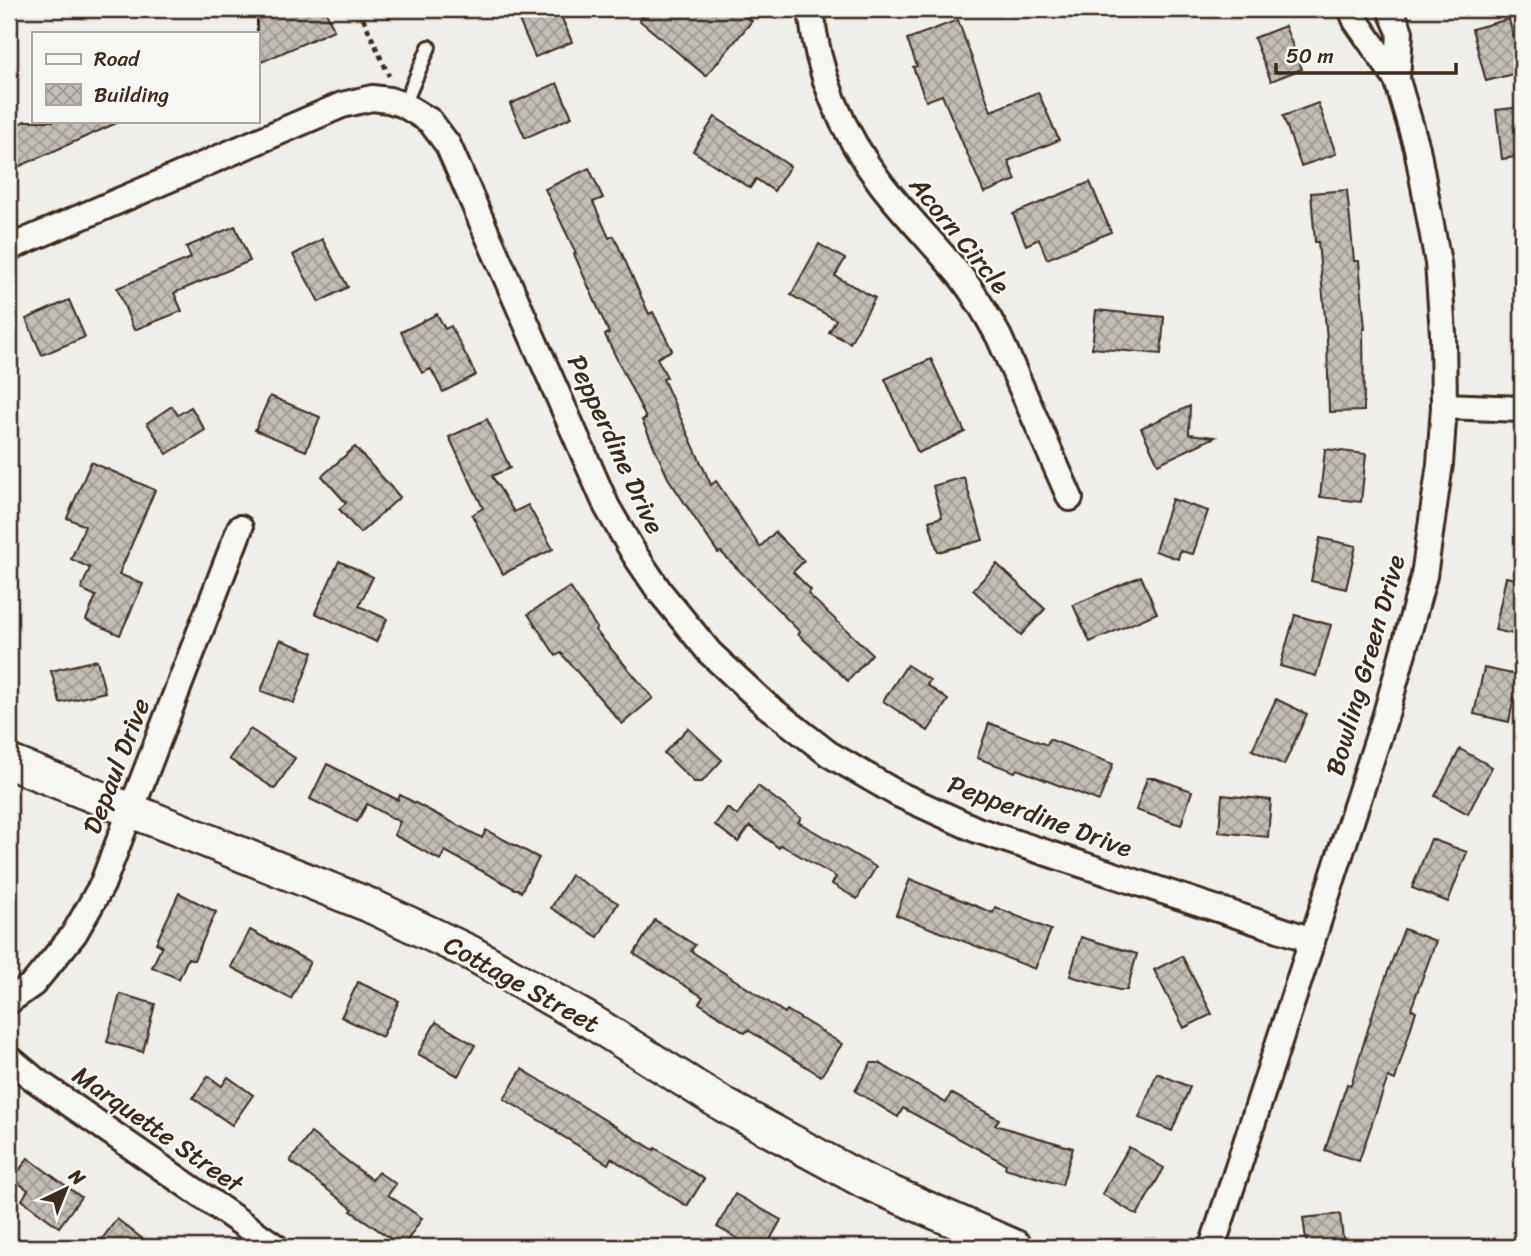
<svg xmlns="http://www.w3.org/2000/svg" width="1531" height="1256" viewBox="0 0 1531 1256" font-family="Sriracha,sans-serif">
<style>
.building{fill:url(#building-cross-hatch);stroke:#3b2a1e;stroke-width:2}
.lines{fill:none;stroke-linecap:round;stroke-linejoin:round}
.lane-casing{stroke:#3b2a1e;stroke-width:18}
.street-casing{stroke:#3b2a1e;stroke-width:30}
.secondary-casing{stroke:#3b2a1e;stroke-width:38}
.path{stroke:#3b2a1e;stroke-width:4.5;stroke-dasharray:5 5;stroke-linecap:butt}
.lane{stroke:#f6f6f2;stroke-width:12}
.street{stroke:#f6f6f2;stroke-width:24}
.secondary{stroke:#f6f6f2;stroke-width:33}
.labels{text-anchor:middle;stroke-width:5;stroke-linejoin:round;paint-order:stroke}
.street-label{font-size:26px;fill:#3b2a1e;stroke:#f6f6f2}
</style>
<defs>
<pattern id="building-cross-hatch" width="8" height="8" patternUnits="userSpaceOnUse" patternTransform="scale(1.75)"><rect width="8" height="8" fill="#c2bdb7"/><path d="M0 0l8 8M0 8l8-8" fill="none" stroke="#9f9a94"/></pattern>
</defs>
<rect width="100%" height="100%" fill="#efeeea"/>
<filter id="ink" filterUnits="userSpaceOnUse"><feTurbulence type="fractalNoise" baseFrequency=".0143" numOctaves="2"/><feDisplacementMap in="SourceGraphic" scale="14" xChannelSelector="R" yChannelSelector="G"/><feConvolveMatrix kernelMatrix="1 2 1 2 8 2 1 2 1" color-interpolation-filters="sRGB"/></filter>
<g filter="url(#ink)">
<g class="building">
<path d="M257,9H325L334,30L257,64Z"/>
<path d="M514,9H558L572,42L535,57Z"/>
<path d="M649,9H736L752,21L706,76L639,20Z"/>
<path d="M1509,19L1522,72L1486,81L1472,29Z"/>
<path d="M958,20L991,111L1038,92L1059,140L1008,161L1016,180L984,193L942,95L926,101L913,67L917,66L907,39Z"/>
<path d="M1285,26L1302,69L1271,81L1254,38Z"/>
<path d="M557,83L572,117L525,138L510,104Z"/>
<path d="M1318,103L1336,154L1301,166L1283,116Z"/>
<path d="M1522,107V156L1502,159L1496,110Z"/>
<path d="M715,117L790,166L774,191L756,179L750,188L693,151Z"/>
<path d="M25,121H121L9,171V128Z"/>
<path d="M589,168L603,198L593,202L609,238L614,236L649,314L653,312L672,350L657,358L667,377L663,379L711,485L716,481L760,547L775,532L804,561L793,572L811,590L808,594L872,654L848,681L798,634L800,632L721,552L718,553L668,478L642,420L646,418L605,335L609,333L574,254L576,253L545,189Z"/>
<path d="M1090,182L1111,232L1047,259L1039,239L1026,245L1013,214Z"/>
<path d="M1347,190L1354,261H1359L1365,329H1363L1364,411L1329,412L1327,339L1318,242H1315L1311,193Z"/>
<path d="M235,226L250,261L174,293L182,311L134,330L117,288L191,258L186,247Z"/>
<path d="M322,239L348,287L319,302L293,255Z"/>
<path d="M819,244L845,259L835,276L875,298L850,343L829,332L836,320L791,295Z"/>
<path d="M69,300L85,337L42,355L26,319Z"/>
<path d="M1096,310L1164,317L1161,354L1092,348Z"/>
<path d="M437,314L445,329L451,326L476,375L443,392L431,369L422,373L401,332Z"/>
<path d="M931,359L965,432L918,453L885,379Z"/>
<path d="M270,396L320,417L306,451L255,430Z"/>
<path d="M172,406L178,415L191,407L205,430L167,454L147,423Z"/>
<path d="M1190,406L1189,434L1215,437L1158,464L1141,428Z"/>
<path d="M487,419L510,468L492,476L514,512L528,505L553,549L503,574L472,515L483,508L449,437Z"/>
<path d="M355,447L400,497L360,533L339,509L346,503L322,476Z"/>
<path d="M1325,449L1366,454L1361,502L1320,497Z"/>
<path d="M91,462L155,490L119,574L143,584L120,635L86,620L96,596L81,589L90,568L71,559L85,526L67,518Z"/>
<path d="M964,477L983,540L938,552L929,521L942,517L933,486Z"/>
<path d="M1172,499L1208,511L1193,554L1180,551L1178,559L1155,551Z"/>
<path d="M1320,538L1356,546L1346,589L1311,581Z"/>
<path d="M339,561L373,577L359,606L387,619L376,642L315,613Z"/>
<path d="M997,564L1045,609L1021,635L973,590Z"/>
<path d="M1141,576L1157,613L1090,642L1073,605Z"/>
<path d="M1506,577L1522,580V636L1495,630Z"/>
<path d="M570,587L597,628L595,630L653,698L622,724L561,653L556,656L528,614Z"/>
<path d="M1295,615L1331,625L1316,676L1280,666Z"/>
<path d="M280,640L313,652L294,703L261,691Z"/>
<path d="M97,660L105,692L60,703L51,671Z"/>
<path d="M907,665L930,680L927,685L948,700L928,731L883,701Z"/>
<path d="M1484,668L1522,676V699L1514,697L1509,722L1474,714Z"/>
<path d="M1276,699L1307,714L1284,765L1252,750Z"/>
<path d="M989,723L1047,745L1049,739L1113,764L1099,801L1017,769L1015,772L977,758Z"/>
<path d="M688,728L722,760L702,782H694L664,753Z"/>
<path d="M250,729L295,758L275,789L229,759Z"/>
<path d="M1460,749L1492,767L1468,814L1435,796Z"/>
<path d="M327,764L398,800L400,795L482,838L486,830L539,858L521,892L518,889H515L445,851L440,860L394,835L400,822L367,804L357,822L310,799Z"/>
<path d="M1147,778H1155L1192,791L1181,825L1136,810Z"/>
<path d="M758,786L801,818L798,822L876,867L857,899L832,884L836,877L781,845L779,848L750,826L738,842L715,825L727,808L737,815Z"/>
<path d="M1222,795L1271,800L1268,837L1219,832Z"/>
<path d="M1431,839L1467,852L1448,902L1412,888Z"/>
<path d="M571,875L618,903L598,937L551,908Z"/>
<path d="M910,879L993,913L995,907L1051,930L1035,969L896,915Z"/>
<path d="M179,893L216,912L194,960L188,958L179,979L152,967L162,946L156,943Z"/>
<path d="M655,920L695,945L691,951L785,1013L787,1010L842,1044L821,1076L748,1030L745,1033L699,1003L703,997L634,954Z"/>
<path d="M1404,929L1436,941L1411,1009L1416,1011L1395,1080L1388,1077L1359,1161L1325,1150L1347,1084L1351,1085L1375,1006Z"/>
<path d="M250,930L310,962L291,999L231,967Z"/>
<path d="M1081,937L1137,954L1127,990H1119L1070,976Z"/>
<path d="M1182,956L1212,1014L1184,1028L1154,970Z"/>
<path d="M358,982L399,1001L382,1037L341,1017Z"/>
<path d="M120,994L155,1004L143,1052L107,1042Z"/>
<path d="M436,1022L475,1045L458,1076L418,1054Z"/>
<path d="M871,1063H879L946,1103L951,1093L999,1119L995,1125L1073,1148L1062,1185L1005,1168L1006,1164L903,1108L898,1117L855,1091Z"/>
<path d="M522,1069L654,1150L655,1148L704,1179L687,1206L611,1158L608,1164L556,1132L557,1131L504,1099Z"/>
<path d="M1157,1073L1190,1087L1172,1131L1139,1118Z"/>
<path d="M208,1076L222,1086L228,1077L253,1095L232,1125L193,1098Z"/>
<path d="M311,1133L372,1180L378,1172L396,1184L388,1195L422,1218L403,1247L351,1211L353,1209L290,1161Z"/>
<path d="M1129,1147L1164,1168L1137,1215L1102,1194Z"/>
<path d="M28,1158L81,1197L59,1227L22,1200L28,1190L13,1179Z"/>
<path d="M735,1194L781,1220L766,1247H753L717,1227Z"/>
<path d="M1340,1214L1344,1247H1307L1303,1218Z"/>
<path d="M117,1219L153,1247H96Z"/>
</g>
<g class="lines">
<g class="lane-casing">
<path id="lane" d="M404,105L429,47"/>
</g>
<g class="street-casing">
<g id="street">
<path d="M811,9C817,73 842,133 882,185C907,217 936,246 962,278C976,296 988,317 999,337L1070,498"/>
<path d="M1390,9L1400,32L1397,80"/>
<path d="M9,248L342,105L372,98L389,100L404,105L430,121L448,145L607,507L635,555L660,592L710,653L766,705L829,754L898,794L977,830L1312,940"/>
<path d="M1444,406L1522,409"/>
<path d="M9,1001L33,984L74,934L102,885L240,528"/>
<path d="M9,1058L34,1079L276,1247"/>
<path d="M1212,1247L1386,714L1424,576L1440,464L1444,406L1443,334L1438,263L1417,148L1397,80L1356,21L1351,9"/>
</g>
</g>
<g class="secondary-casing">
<path id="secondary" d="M9,762L369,905L471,953L592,1022L724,1105L866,1182L1015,1247"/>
</g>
<g class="path">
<path d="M359,9L389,76"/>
<path d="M9,14L20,9"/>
</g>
<use href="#lane" class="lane"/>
<use href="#street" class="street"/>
<use href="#secondary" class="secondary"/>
</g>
</g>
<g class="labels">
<g class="street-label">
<text transform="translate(960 235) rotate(51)" y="9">Acorn Circle</text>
<text transform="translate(616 444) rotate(65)" y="9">Pepperdine Drive</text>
<text transform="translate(1365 665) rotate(-74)" y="9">Bowling Green Drive</text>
<text transform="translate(116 766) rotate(-69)" y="9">Depaul Drive</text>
<text transform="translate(1040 816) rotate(20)" y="9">Pepperdine Drive</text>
<text transform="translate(522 984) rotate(29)" y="9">Cottage Street</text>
<text transform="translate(158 1129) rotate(35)" y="9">Marquette Street</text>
</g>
</g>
<rect width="1531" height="1256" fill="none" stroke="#f6f6f2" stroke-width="35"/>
<rect x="18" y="18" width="1496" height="1221" fill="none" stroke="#3b2a1e" stroke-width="2.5" filter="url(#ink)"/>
<rect x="32" y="32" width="228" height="91" fill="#f6f6f2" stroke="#aba49d" stroke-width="2"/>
<rect x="46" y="54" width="35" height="10" fill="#f6f6f2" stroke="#aba49d" stroke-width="2"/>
<text x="94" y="66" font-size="21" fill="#3b2a1e">Road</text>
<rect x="46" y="84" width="35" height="21" fill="url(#building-cross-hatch)" stroke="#aba49d" stroke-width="2"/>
<text x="94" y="102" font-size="21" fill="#3b2a1e">Building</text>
<g transform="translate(66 1189) rotate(43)" stroke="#f6f6f2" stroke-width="5" paint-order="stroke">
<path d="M0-5L12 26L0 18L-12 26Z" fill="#3b2a1e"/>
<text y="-10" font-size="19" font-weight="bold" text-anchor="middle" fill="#3b2a1e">N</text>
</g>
<path d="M1276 63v10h180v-10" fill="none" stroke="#3b2a1e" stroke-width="3.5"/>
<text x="1286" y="63" font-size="21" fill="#3b2a1e" stroke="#f6f6f2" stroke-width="5" paint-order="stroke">50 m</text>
</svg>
